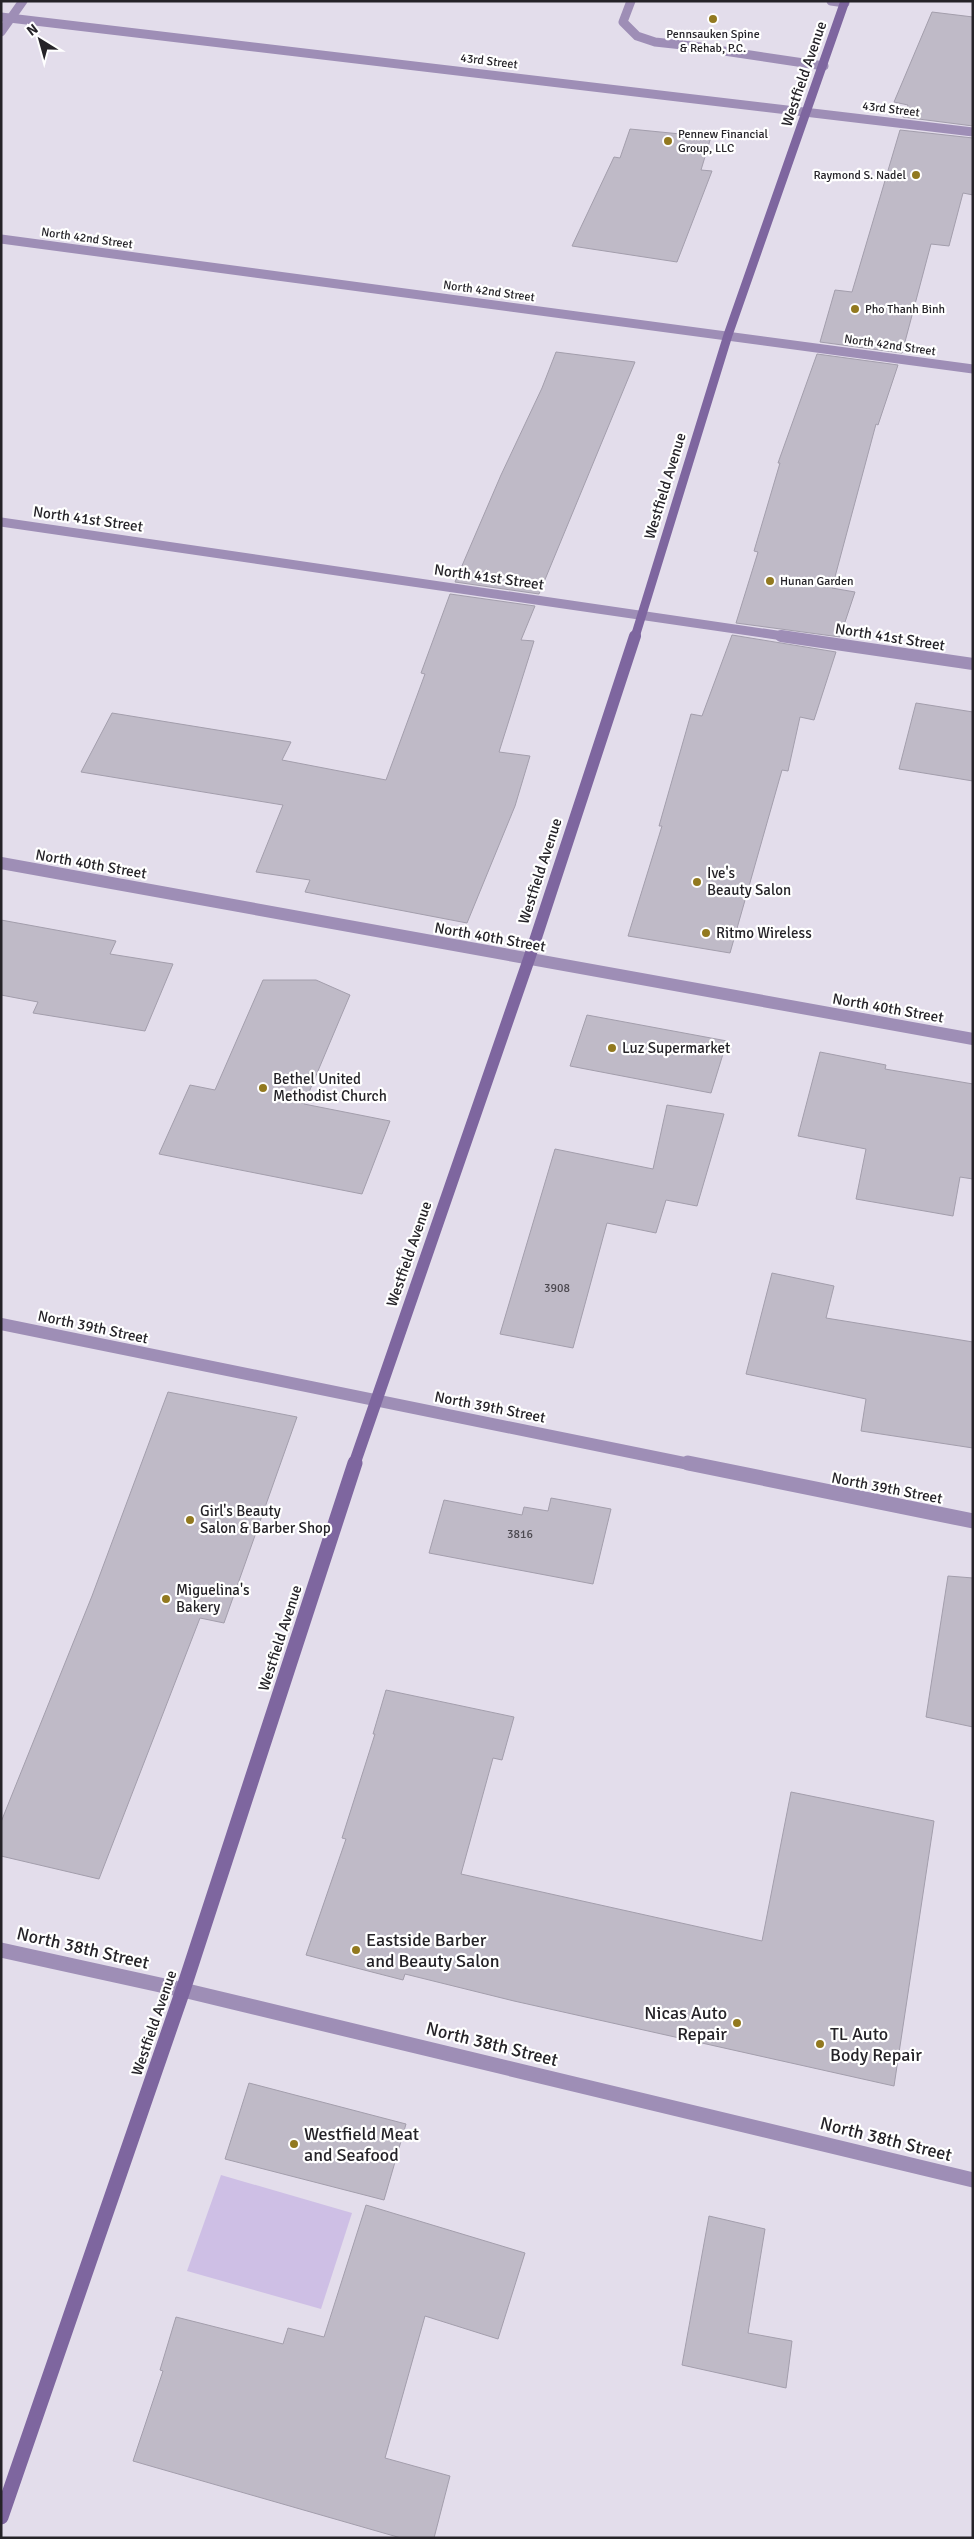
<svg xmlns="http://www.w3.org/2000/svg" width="974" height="2539" viewBox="0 0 974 2539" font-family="Signika,sans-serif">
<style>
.green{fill:#cebfe5}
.building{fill:#bfbac7;stroke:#a39eac}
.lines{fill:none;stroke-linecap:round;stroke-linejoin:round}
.lane{stroke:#9e8eb6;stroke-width:9}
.street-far2{stroke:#9e8eb6;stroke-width:9}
.street-far1{stroke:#9e8eb6;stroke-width:12}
.street{stroke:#9e8eb6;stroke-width:15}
.secondary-far2{stroke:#7e669f;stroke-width:9}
.secondary-far1{stroke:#7e669f;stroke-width:12}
.secondary{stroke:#7e669f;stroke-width:15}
.poi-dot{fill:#92791f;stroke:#fff;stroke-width:2}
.labels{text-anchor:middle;stroke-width:4.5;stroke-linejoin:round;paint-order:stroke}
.far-poi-label{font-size:12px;fill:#252328;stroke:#fff;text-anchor:start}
.far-street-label{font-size:12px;fill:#252328;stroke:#fff}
.number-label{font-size:12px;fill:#4c4950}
.street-label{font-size:15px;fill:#252328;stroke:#fff}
.poi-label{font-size:15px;fill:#252328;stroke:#fff;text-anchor:start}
.near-poi-label{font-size:18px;fill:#252328;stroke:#fff;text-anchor:start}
.near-street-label{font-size:18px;fill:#252328;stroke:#fff}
</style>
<rect width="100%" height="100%" fill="#e3ddeb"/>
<path class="green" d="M221,2175L352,2213L321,2309L187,2271Z"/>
<g class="building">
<path d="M932,12L973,17V126L903,117L908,105L894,102Z"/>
<path d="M630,129L711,137L701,170L712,171L677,262L572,246L614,157L620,158Z"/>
<path d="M900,130L973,138V195L963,193L949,246L931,244L902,353L820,342L835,290L852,292Z"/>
<path d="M556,352L635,362L539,594L455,582L501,475L542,388Z"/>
<path d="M817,354L898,365L878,425L876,424L832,588L855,592L840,637L736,623L758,552L754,551L780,463H778Z"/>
<path d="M450,594L535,606L521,640L534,641L499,752L530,756L515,806L467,923L305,892L310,880L256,872L283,805L81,772L112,713L291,742L282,760L386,780L425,674L421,673Z"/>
<path d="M732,635L836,652L814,720L800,717L788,771L782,770L730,953L628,936L662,826H659L691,714L702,716Z"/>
<path d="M916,703L973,712V781L899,769Z"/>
<path d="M1,920L116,941L110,954L173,964L145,1031L33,1013L38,1002L1,995Z"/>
<path d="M263,980H316L350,995L304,1104L390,1121L362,1194L159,1154L190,1085L215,1090Z"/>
<path d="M587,1015L727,1041L711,1093L570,1066Z"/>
<path d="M820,1052L886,1065L885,1069L973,1084V1179L960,1177L953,1216L856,1199L866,1149L798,1136Z"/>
<path d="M667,1105L724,1114L697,1206L666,1200L656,1233L607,1223L573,1348L500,1334L555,1149L653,1169Z"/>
<path d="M772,1273L834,1286L826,1318L973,1342V1448L861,1431L866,1399L746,1374Z"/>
<path d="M168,1392L297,1417L224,1623L200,1618L99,1879L1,1856V1822L92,1596Z"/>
<path d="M551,1498L611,1509L593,1584L429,1553L444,1500L522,1515L524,1507L548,1511Z"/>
<path d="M948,1576L973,1578V1727L926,1717Z"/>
<path d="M386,1690L514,1717L502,1760L493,1758L461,1874L762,1941L791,1792L934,1821L894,2086L514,2001L405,1974L403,1980L306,1955L346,1839L342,1838L375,1734H373Z"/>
<path d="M249,2083L406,2124L384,2200L225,2159Z"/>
<path d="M366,2205L525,2253L498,2339L425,2316L385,2458L450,2476L434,2538H401L133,2461L163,2371L160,2370L176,2317L283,2344L288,2328L324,2337Z"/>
<path d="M709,2216L765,2229L748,2333L792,2341L786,2388L682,2365Z"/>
</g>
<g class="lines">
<g class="lane">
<path d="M631,1L623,22L637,36L655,42L701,47"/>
<path d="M831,1L845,3"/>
<path d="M724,51L824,66"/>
</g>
<g class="street-far2">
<path d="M1,17L973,132"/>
<path d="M1,32L23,1"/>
<path d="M1,239L973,369"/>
<path d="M1,522L790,637"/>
</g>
<g class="street-far1">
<path d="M781,636L973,664"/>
<path d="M1,863L973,1039"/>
<path d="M1,1324L694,1465"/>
</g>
<g class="street">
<path d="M688,1463L973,1521"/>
<path d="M1,1950L183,1990L973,2180"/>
</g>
<path class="secondary-far2" d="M635,637L728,335L845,1"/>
<path class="secondary-far1" d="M354,1465L529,959L635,636"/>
<path class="secondary" d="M1,2517L183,1990L355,1463"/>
</g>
<g class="poi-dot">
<circle cx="713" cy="19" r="5"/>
<circle cx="668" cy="141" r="5"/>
<circle cx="916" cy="175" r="5"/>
<circle cx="855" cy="309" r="5"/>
<circle cx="770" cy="581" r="5"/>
<circle cx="697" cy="882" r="5"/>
<circle cx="706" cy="933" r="5"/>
<circle cx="612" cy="1048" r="5"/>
<circle cx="263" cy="1088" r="5"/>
<circle cx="190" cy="1520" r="5"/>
<circle cx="166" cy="1599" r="5"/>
<circle cx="356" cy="1950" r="5"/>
<circle cx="737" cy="2023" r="5"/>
<circle cx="820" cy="2044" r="5"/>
<circle cx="294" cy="2144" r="5"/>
</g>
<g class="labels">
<g class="far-poi-label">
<text x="713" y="38" text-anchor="middle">Pennsauken Spine<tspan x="713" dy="14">&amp; Rehab, P.C.</tspan></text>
<text x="678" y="138">Pennew Financial<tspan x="678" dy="14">Group, LLC</tspan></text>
<text x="906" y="179" text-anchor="end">Raymond S. Nadel</text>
<text x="865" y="313">Pho Thanh Binh</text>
<text x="780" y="585">Hunan Garden</text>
</g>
<g class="far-street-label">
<text transform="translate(489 61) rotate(7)" y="4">43rd Street</text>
<text transform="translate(891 109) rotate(7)" y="4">43rd Street</text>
<text transform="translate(87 238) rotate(8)" y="4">North 42nd Street</text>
<text transform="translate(489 291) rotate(8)" y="4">North 42nd Street</text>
<text transform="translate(890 345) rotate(8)" y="4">North 42nd Street</text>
</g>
<g class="number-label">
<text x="557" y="1292">3908</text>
<text x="520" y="1538">3816</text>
</g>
<g class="street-label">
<text transform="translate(804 74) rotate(-71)" y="5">Westfield Avenue</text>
<text transform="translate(665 486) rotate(-73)" y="5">Westfield Avenue</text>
<text transform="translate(88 519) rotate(8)" y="5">North 41st Street</text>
<text transform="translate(489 577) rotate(8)" y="5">North 41st Street</text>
<text transform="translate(890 637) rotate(9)" y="5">North 41st Street</text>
<text transform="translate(91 864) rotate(10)" y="5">North 40th Street</text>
<text transform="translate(540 871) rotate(-72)" y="5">Westfield Avenue</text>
<text transform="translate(490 937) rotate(10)" y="5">North 40th Street</text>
<text transform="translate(888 1008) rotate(10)" y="5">North 40th Street</text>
<text transform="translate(409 1254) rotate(-71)" y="5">Westfield Avenue</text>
<text transform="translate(93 1327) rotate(12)" y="5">North 39th Street</text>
<text transform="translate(490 1407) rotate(11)" y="5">North 39th Street</text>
<text transform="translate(887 1488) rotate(11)" y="5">North 39th Street</text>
<text transform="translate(280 1638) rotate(-72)" y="5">Westfield Avenue</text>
<text transform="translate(154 2023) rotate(-71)" y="5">Westfield Avenue</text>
</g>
<g class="poi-label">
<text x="707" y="878">Ive's<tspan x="707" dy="17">Beauty Salon</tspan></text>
<text x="716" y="938">Ritmo Wireless</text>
<text x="622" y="1053">Luz Supermarket</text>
<text x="273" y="1084">Bethel United<tspan x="273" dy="17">Methodist Church</tspan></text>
<text x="200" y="1516">Girl's Beauty<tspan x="200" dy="17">Salon &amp; Barber Shop</tspan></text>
<text x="176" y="1595">Miguelina's<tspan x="176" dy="17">Bakery</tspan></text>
</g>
<g class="near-poi-label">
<text x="366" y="1946">Eastside Barber<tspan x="366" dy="21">and Beauty Salon</tspan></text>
<text x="727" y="2019" text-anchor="end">Nicas Auto<tspan x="727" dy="21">Repair</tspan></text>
<text x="830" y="2040">TL Auto<tspan x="830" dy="21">Body Repair</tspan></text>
<text x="304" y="2140">Westfield Meat<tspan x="304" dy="21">and Seafood</tspan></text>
</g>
<g class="near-street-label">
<text transform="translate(83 1948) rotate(13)" y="6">North 38th Street</text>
<text transform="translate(492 2044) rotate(14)" y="6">North 38th Street</text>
<text transform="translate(886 2139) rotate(14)" y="6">North 38th Street</text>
</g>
</g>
<rect width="974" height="2539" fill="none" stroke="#252328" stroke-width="5"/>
<g transform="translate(40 40) rotate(323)" stroke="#ffffff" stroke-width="4" paint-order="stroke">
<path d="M0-4L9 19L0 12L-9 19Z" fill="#252328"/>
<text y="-8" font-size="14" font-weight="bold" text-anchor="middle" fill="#252328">N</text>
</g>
</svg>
